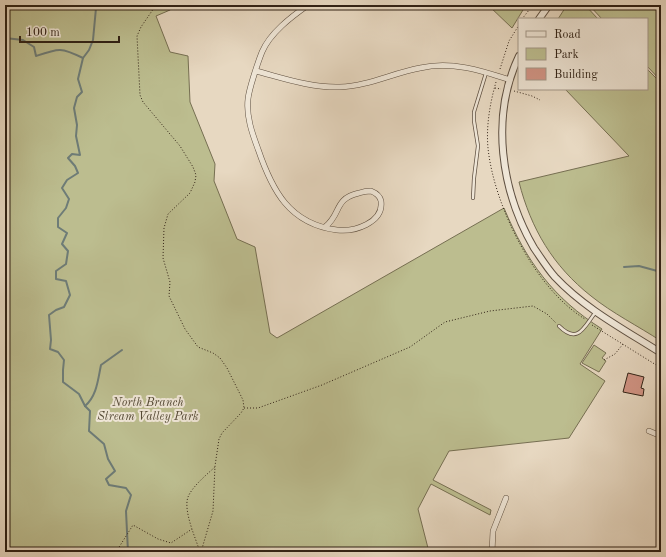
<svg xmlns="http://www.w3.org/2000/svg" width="666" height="557" viewBox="0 0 666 557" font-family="'Old Standard TT',serif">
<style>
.green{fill:#bcbd8f;stroke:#766f52}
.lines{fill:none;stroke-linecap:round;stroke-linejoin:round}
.stream{stroke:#6e7c77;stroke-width:2}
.building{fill:#d29485;stroke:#302115}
.service-casing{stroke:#5e4f40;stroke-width:4}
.minor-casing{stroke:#5e4f40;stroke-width:6}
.tertiary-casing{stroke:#5e4f40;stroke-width:8}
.path{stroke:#302115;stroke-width:1;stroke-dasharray:1 2;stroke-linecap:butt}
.service{stroke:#efe6d7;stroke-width:2.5}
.minor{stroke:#efe6d7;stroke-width:5}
.tertiary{stroke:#efe6d7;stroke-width:6}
.labels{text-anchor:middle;stroke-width:4;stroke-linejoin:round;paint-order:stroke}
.park-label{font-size:12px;font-style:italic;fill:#534834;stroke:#efe6d7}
</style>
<rect width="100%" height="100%" fill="#e7d8c1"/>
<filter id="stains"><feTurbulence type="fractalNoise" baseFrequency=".005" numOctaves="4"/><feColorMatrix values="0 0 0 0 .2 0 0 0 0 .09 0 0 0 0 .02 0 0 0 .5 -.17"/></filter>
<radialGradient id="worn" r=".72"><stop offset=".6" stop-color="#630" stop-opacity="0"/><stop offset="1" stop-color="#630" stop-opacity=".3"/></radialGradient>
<g class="green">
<path d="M5,5H176L170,10L156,16L170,52L188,56L190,102L215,164L214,181L237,239L255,247L270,333L277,338L504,208C526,261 553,298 602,329L580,364L605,381L569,438L449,451L433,480L491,510L490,515L431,484L418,509L429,552H5Z"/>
<path d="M488,5H526L512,28Z"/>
<path d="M567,5H585L598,19H558Z"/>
<path d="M589,5H661V81L647,66V19H602Z"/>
<path d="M647,69L661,83V341C638,326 612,313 591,296C553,266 531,229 519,182L629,156L565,89H647Z"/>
<path d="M594,345L606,353L602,358L606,361L599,372L582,363Z"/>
</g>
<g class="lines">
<g class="stream">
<path d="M89,5L96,8"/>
<path d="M98,5L96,8L93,40L89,50L83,58L78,79L82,92L77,97L74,108L77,125L76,136L80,155L72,154L68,158L75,166L78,173L67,180L62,188L69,199L66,208L58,218V227L67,233L62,244L68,251L66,264L56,271V279L66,281L70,295L64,307L56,310L49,315L51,340L50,349L58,352L64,360L63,370V382L79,394L85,406L90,411L89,431L104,444L108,459L115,471L106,479L109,485L126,488L131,495L126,511L128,552"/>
<path d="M5,38L23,40L34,47L36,56C59,48 61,47 83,58"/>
<path d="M624,267L639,266L661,272"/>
<path d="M85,406C97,396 98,379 101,365L122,350"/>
</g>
</g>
<path class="building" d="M628,373L644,377L641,388L644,389L643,396L623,392Z"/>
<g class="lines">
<g class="service-casing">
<g id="service">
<path d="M473,198L474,178L478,146L474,121V112L486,73"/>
<path d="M559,326C578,345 584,327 595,313"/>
</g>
</g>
<g class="minor-casing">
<g id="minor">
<path d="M308,5C291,17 270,33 262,52C258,62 249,89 248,99C246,116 252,133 258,149C272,190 289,224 337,230C354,232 384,223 381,201C380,196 376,193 371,191C367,191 362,192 359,193C333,199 342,214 325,227"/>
<path d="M256,71C283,78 311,88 340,87C368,86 393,73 420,68C451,61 480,70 510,80"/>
<path d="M649,431L661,436"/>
<path d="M492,552L493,531L506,498"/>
</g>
</g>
<g class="tertiary-casing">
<g id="tertiary">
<path d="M539,19L549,5"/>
<path d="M519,56C490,117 501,191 534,248C541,258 547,268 555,277C585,309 625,330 661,353"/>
</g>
</g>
<g class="path">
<path d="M156,5L141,27L137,36L140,95L143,102L180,146L193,167L196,175L195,182L190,193L168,214L164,228L163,258L170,282L169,296L185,329L198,347L213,353L220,358L227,368L243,400L244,408L241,413L222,433L219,439L215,466L213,511L201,552"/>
<path d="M522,19L533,5"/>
<path d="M500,69L509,41L519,25"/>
<path d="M496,82C490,103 486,126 488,148C494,206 535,289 585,319"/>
<path d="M495,88L501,89"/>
<path d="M514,91L532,96L540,100"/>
<path d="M592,325L661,368"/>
<path d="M604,360L615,354L623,344"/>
<path d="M244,408H258L322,385L410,347L445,322L490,311L533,306L547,314L556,323"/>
<path d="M116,552L133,525L158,539L171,543L192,529"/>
<path d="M200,552C196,539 183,511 188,497C192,487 206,475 215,467"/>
</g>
<use href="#service" class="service"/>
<use href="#minor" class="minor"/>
<use href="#tertiary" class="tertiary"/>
</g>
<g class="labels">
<g class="park-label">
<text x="148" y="406">North Branch<tspan x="148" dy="14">Stream Valley Park</tspan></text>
</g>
</g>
<rect width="666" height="557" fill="none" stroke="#e7d8c1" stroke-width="20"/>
<rect x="6" y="6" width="654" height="545" fill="none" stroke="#302115" stroke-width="2"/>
<rect x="10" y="10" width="646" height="537" fill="none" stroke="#302115"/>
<rect x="518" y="18" width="130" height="72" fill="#efe6d7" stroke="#a39789"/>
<rect x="526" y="31" width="20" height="6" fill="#efe6d7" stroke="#a39789"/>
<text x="554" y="38" font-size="12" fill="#302115">Road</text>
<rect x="526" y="48" width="20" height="12" fill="#bcbd8f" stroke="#a39789"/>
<text x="554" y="58" font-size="12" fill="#302115">Park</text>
<rect x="526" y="68" width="20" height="12" fill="#d29485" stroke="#a39789"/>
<text x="554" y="78" font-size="12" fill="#302115">Building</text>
<path d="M20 36v6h99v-6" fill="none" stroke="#302115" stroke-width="2"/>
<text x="26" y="36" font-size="12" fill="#302115" stroke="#efe6d7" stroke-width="3" paint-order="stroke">100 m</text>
<rect width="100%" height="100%" filter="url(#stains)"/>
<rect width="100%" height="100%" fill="url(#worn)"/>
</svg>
